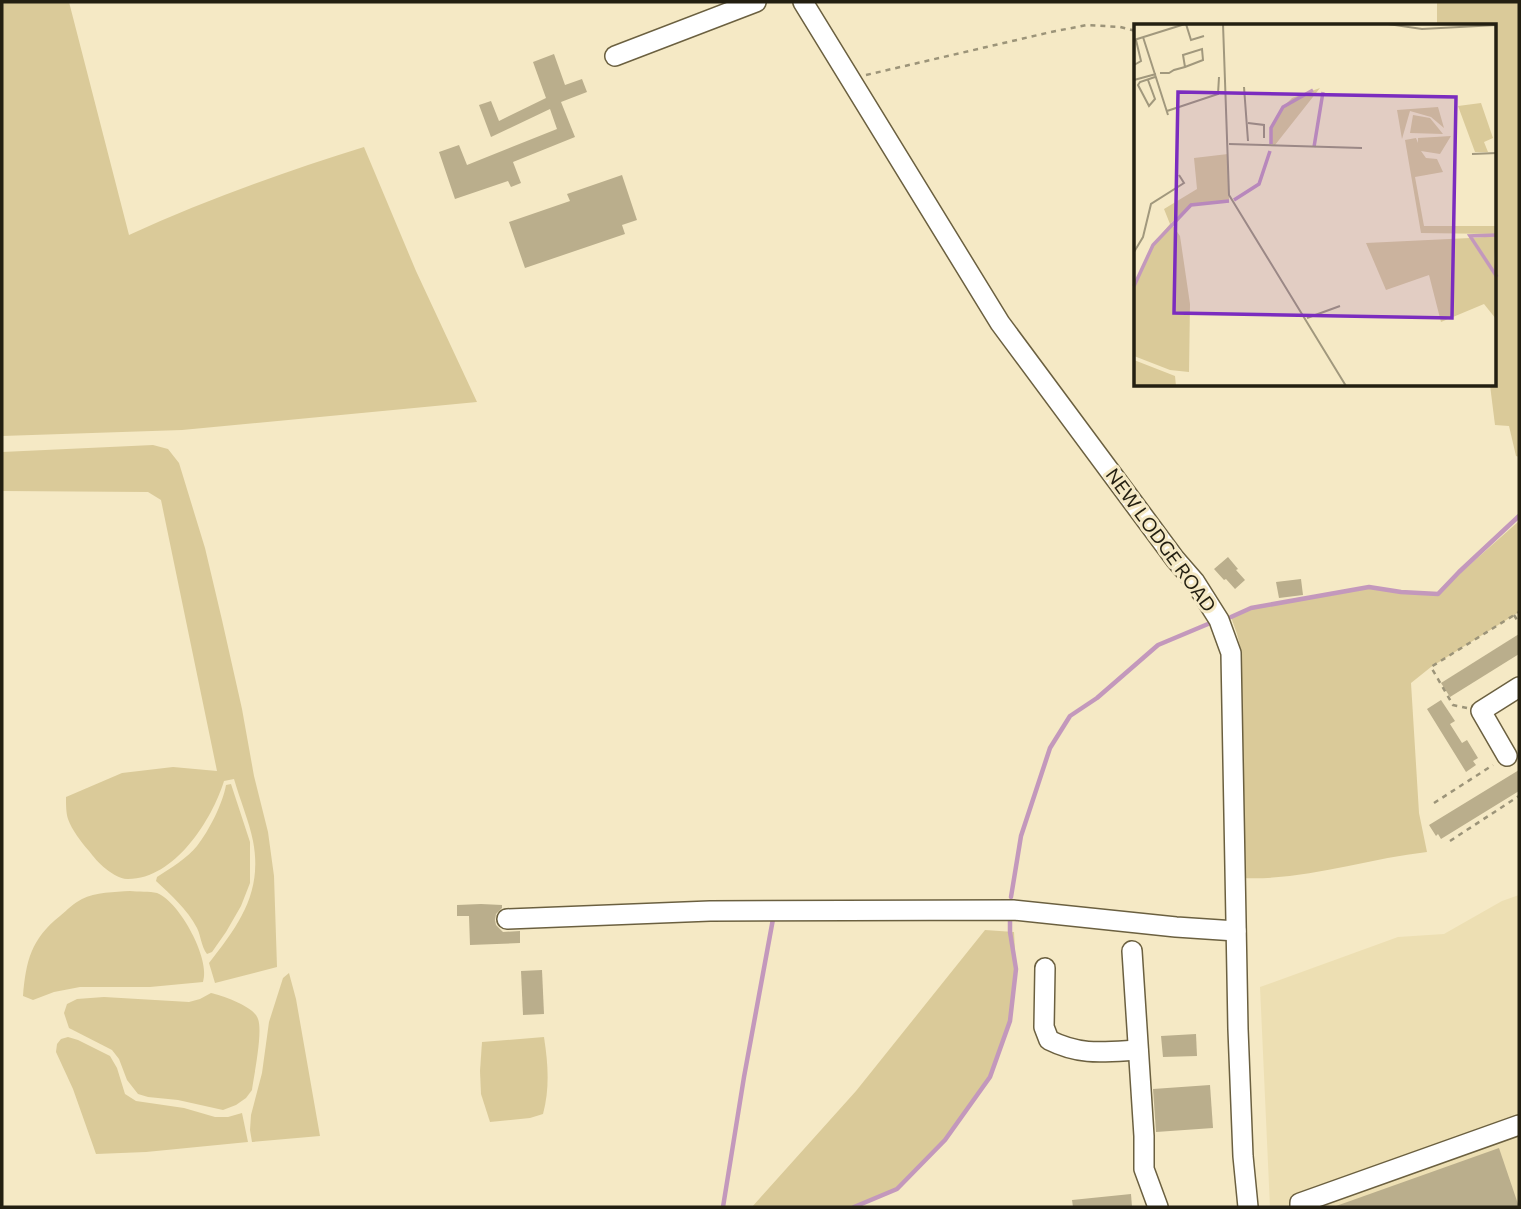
<svg xmlns="http://www.w3.org/2000/svg" width="1521" height="1209" viewBox="0 0 1521 1209" font-family="Commissioner,sans-serif">
<style>
.built{fill:#eddfb3}
.green{fill:#daca99}
.lines{fill:none;stroke-linecap:round;stroke-linejoin:round}
.stream{stroke:#c398bc;stroke-width:4.5}
.building{fill:#baae8c}
.minor-casing{stroke:#6b6040;stroke-width:22}
.path{stroke:#9c9479;stroke-width:2.5;stroke-dasharray:5 5;stroke-linecap:butt}
.minor{stroke:#fff;stroke-width:19}
.labels{text-anchor:middle;stroke-width:6;stroke-linejoin:round;paint-order:stroke}
.street-label{font-size:19px;fill:#231f11;stroke:#f5e9c5}
.inset-river{fill:none;stroke:#c398bc;stroke-width:3.5}
.inset-road{fill:none;stroke:#a1987d;stroke-width:2}
.view{fill:#7b2cbf;fill-opacity:0.15;stroke:#7b2cbf;stroke-width:3.5}
.inset-edge{fill:none;stroke:#231f11;stroke-width:3.5}
</style>
<rect width="100%" height="100%" fill="#f5e9c5"/>
<path class="built" d="M1519,895V1207H1270L1260,987L1398,937L1444,934L1502,901Z"/>
<g class="green">
<path d="M2,2H69L129,235C205,200 284,172 364,147L416,271L477,402L182,430L2,436Z"/>
<path d="M1437,2H1519V457L1516,456L1509,426L1495,425L1490,385H1495V26H1437Z"/>
<path d="M153,445L168,449L179,463L205,548L222,620L242,709L254,776L268,832L274,876L277,967L215,983L209,963C239,925 263,892 253,841C249,821 240,800 234,779L224,781C212,820 174,880 127,879C113,878 97,862 89,851C81,842 72,830 68,819C66,813 66,804 66,797L122,773L173,767L217,771L161,500L148,492L2,491V452Z"/>
<path d="M1519,521V612L1431,667L1411,683L1419,813L1427,852C1365,859 1304,881 1242,878L1241,650L1237,634L1231,617L1251,608L1369,587L1401,592L1436,594L1438,596L1456,577Z"/>
<path d="M231,784L250,842V883L241,906L226,932L212,952L207,954C201,946 201,936 197,928C187,909 171,895 156,881L157,877C171,868 187,858 197,846C209,831 223,803 226,785Z"/>
<path d="M130,891C138,892 150,891 157,893C180,902 211,960 203,982L150,987H80L54,992L33,1000L23,996C26,961 31,939 60,916C67,910 74,903 82,899C95,892 115,892 130,891Z"/>
<path d="M985,930L1014,932L1016,969L1010,1021L990,1077L945,1140L897,1189L854,1207H752L856,1091Z"/>
<path d="M289,973L296,999L320,1136L252,1142L250,1130L251,1115L262,1073L269,1022L283,978Z"/>
<path d="M211,993C223,996 254,1006 258,1019C263,1032 254,1075 252,1090L246,1098L236,1105L223,1110L178,1100L148,1097L138,1094L127,1080L119,1059L112,1050L69,1028L64,1013L67,1004L77,999L104,997L189,1002L200,999Z"/>
<path d="M68,1037L78,1040L110,1056L117,1068L125,1094L136,1101L184,1108L215,1117H228L242,1113L248,1142L146,1152L96,1154L73,1089L56,1052L57,1044L61,1039Z"/>
<path d="M544,1037C548,1063 550,1088 543,1114L530,1118L490,1122L481,1094L480,1071L482,1042Z"/>
</g>
<g class="lines">
<g class="stream">
<path d="M1231,617L1251,608L1369,587L1401,592L1438,594L1459,572L1519,516"/>
<path d="M1011,897L1021,836L1050,748L1070,716L1097,698L1158,645L1208,624"/>
<path d="M723,1207L744,1077L773,919"/>
<path d="M854,1207L897,1189L945,1140L990,1077L1010,1021L1016,969L1010,932V919"/>
</g>
</g>
<g class="building">
<path d="M554,54L565,85L582,79L587,92L561,102L575,137L513,162L521,183L511,187L508,181L455,199L439,152L459,145L467,165L557,129L550,109L491,137L479,105L491,101L499,121L546,98L533,62Z"/>
<path d="M622,175L637,220L622,225L625,234L525,268L509,222L570,201L567,194Z"/>
<path d="M1228,557L1238,569L1236,570L1245,580L1235,589L1226,579L1224,580L1214,569Z"/>
<path d="M1301,579L1303,595L1279,598L1276,582Z"/>
<path d="M1519,634V654L1450,697L1441,683Z"/>
<path d="M1441,700L1455,721L1450,724L1462,743L1467,740L1478,758L1473,761L1476,765L1466,772L1427,709Z"/>
<path d="M1519,770V791L1441,839L1438,834L1436,836L1429,825Z"/>
<path d="M481,904L502,905V908L496,914L495,920L496,925L503,932L520,931V943L470,945L469,916H457V905Z"/>
<path d="M542,970L544,1014L523,1015L521,971Z"/>
<path d="M1196,1034L1197,1056L1163,1057L1161,1036Z"/>
<path d="M1210,1085L1213,1128L1156,1132L1153,1089Z"/>
<path d="M1499,1148L1519,1207H1336V1206Z"/>
<path d="M1131,1194L1132,1207H1073L1072,1200Z"/>
</g>
<g class="lines">
<g class="minor-casing">
<g id="minor">
<path d="M803,2L1000,323L1175,559L1195,582L1219,620L1231,653L1238,1029L1243,1156L1248,1207"/>
<path d="M615,56L756,2"/>
<path d="M1507,756L1481,711L1519,687"/>
<path d="M507,919L710,911L1013,910L1176,927L1236,931"/>
<path d="M1132,951L1144,1136V1169L1158,1207"/>
<path d="M1045,968L1044,1027L1049,1040C1081,1056 1104,1052 1138,1050"/>
<path d="M1300,1207V1203L1519,1125"/>
</g>
</g>
<g class="path">
<path d="M866,75L1051,32L1087,25L1120,27L1136,31"/>
<path d="M1514,615L1519,623"/>
<path d="M1467,708L1453,705L1431,667L1519,612"/>
<path d="M1434,803L1493,765"/>
<path d="M1450,841L1519,796"/>
</g>
<use href="#minor" class="minor"/>
</g>
<g class="labels">
<g class="street-label">
<text transform="translate(1161 540) rotate(54)" y="7">NEW LODGE ROAD</text>
</g>
</g>
<g transform="translate(1134 24)">
<rect width="362" height="362" fill="#f5e9c5"/>
<path d="M186,64L141,121L136,120L137,104L149,83L158,74ZM347,79L359,114L350,118L354,128H341L324,82ZM304,83L310,104L297,93L276,87L268,115L263,86ZM279,91L296,94L309,110L276,109ZM317,112L306,130L287,127L292,134L303,135L309,148L281,153L290,202H362V210L287,209L271,116L282,114L284,119V114ZM94,130L95,177L57,181L37,199L46,212L56,280L55,348L36,346L0,332V261L20,219L36,200L30,185L63,165L60,134ZM362,212L360,235L362,250L339,214ZM336,214L362,254V295L350,280L307,298L295,251L252,266L232,219ZM0,336L41,352L42,362H0Z" fill="#daca99"/>
<path class="inset-river" d="M137,120V104L149,83L179,66M180,123L189,68M100,176L125,160L136,127M363,211L336,212L363,253M0,262L19,221L57,181L95,177"/>
<path class="inset-road" d="M52,0L57,16L70,12M89,0L95,171L212,362M254,0L288,5L363,1M9,13L34,91M0,16L51,0M0,41L7,37L2,16M26,49H35L40,46L51,43L69,36L68,25L49,31L51,43M0,56L22,50M14,56L21,75L15,82L4,61L6,58L21,53M110,63L114,117M33,87L84,70L85,53M114,99L130,101V114M95,120L228,124M338,130L363,129M0,228L9,213L17,180L50,159L45,151M173,294L206,282"/>
<path class="view" d="M44,68L322,73L318,294L40,289Z"/>
<rect width="362" height="362" class="inset-edge"/>
</g>
<rect width="1521" height="1209" fill="none" stroke="#231f11" stroke-width="7"/>
</svg>
